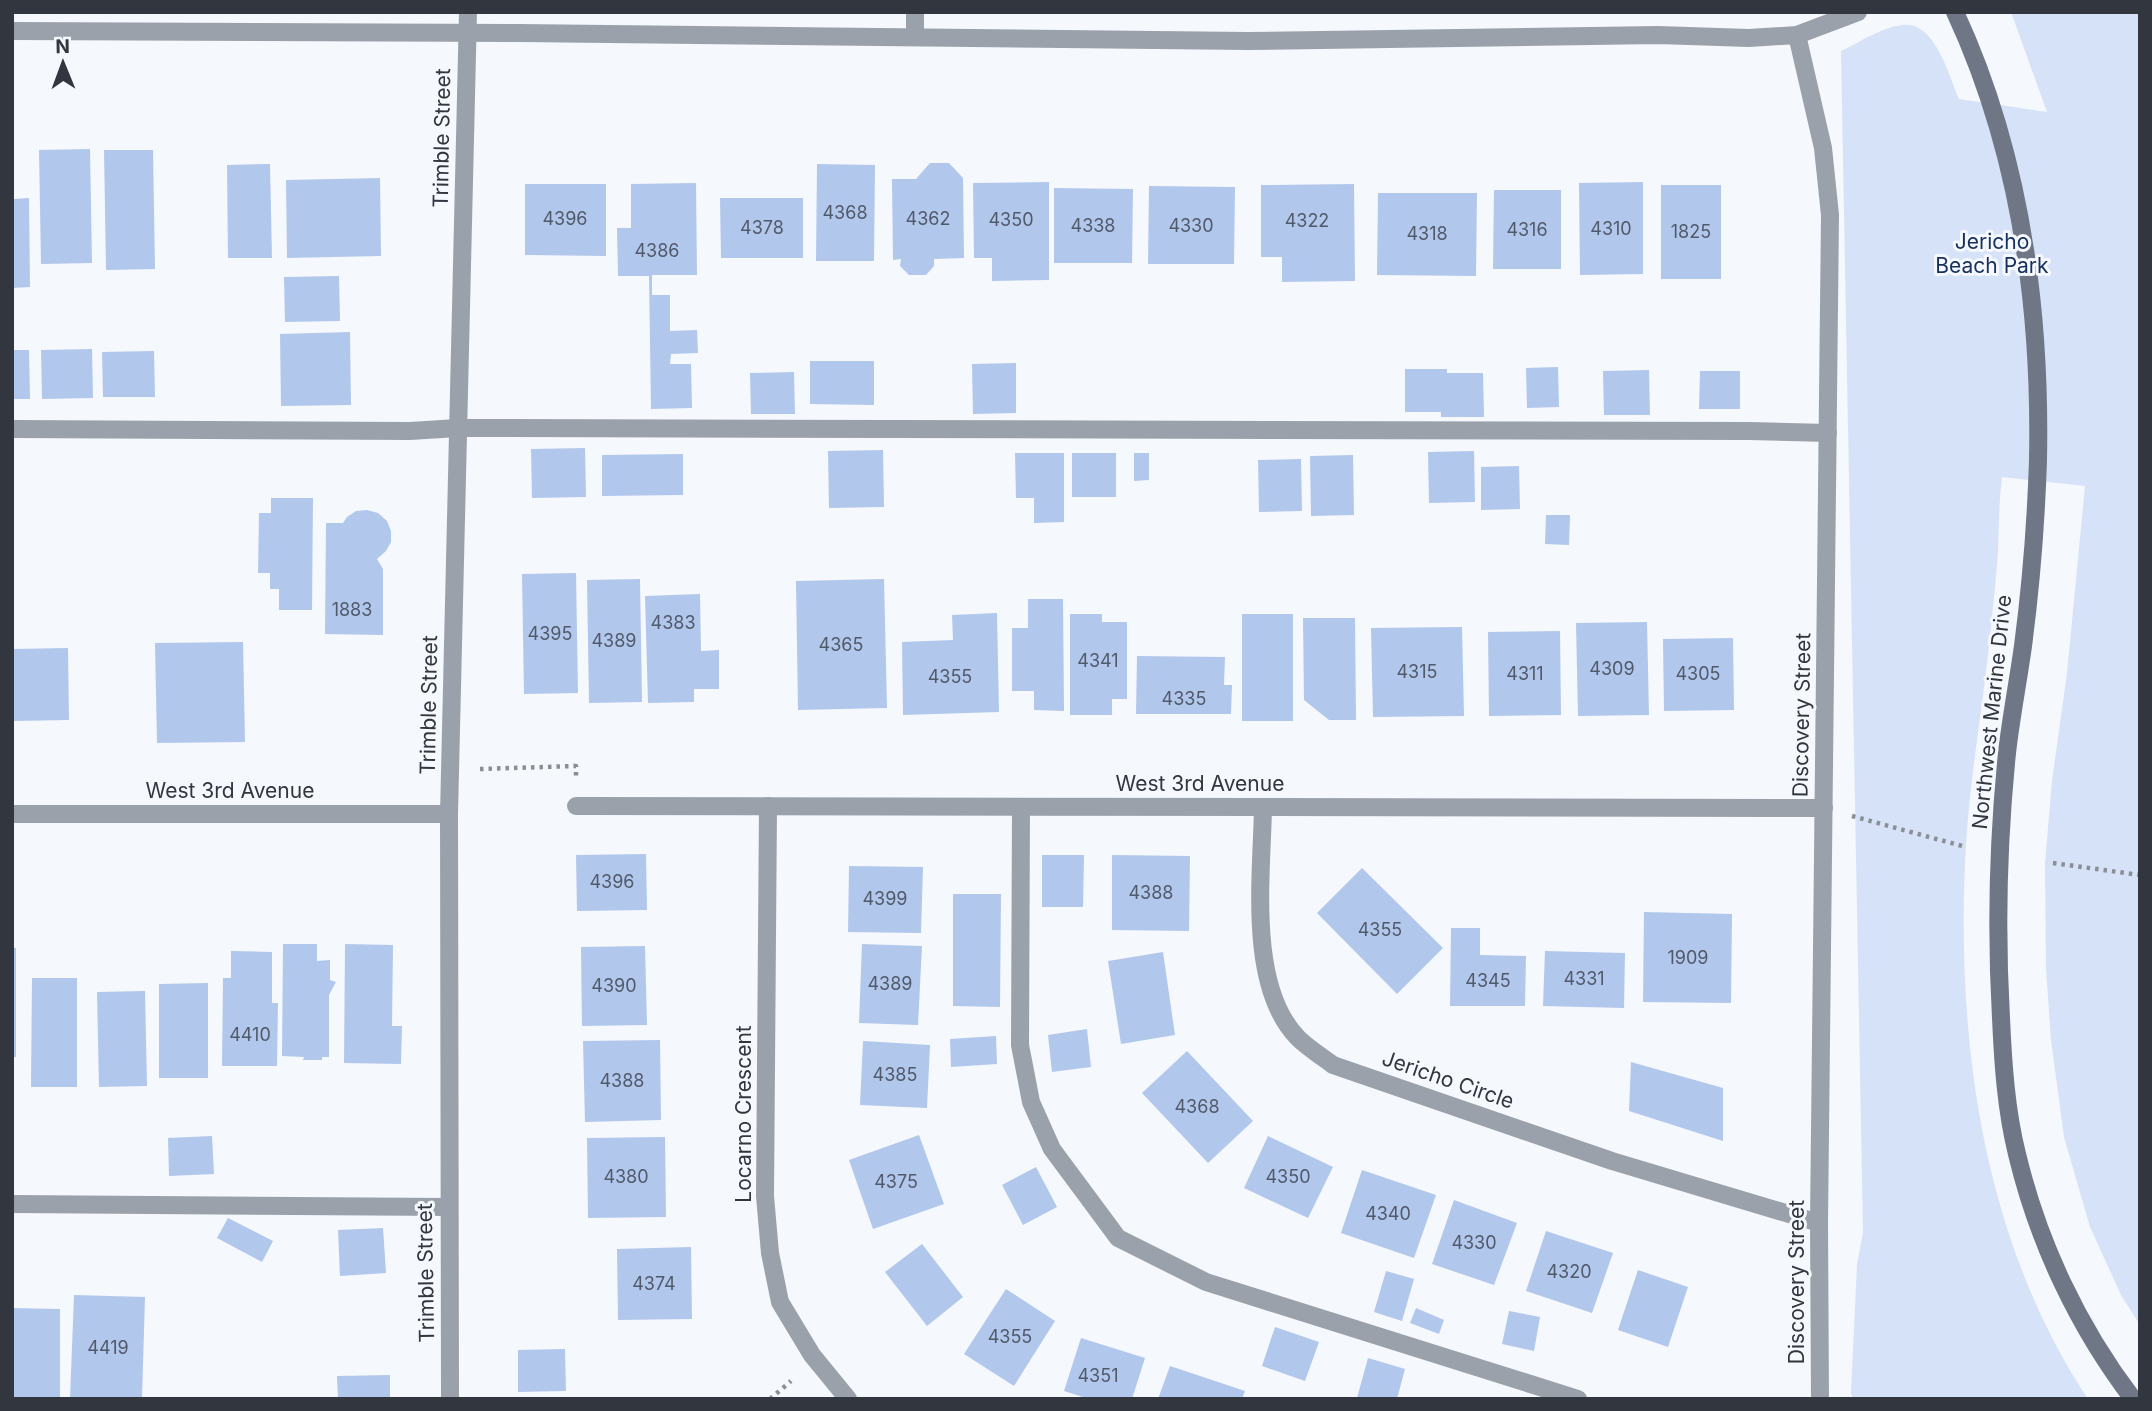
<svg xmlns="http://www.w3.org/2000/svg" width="2152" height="1411" viewBox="0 0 2152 1411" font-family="Inter,sans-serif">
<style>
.green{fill:#d6e2f8}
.building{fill:#b2c7ec}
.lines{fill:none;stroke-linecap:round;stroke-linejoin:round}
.path{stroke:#8a8e95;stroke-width:4.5;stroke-dasharray:3.5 5;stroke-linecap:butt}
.lane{stroke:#9ba1ab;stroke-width:18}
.street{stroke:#9ba1ab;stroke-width:18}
.secondary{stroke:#6f7786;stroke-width:18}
.labels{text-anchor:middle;stroke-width:6;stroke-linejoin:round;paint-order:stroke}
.number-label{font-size:18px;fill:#515a6a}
.street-label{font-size:21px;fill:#31363f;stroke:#f5f8fd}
.park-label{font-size:21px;fill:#18305e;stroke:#f5f8fd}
</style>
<rect width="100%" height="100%" fill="#f5f8fd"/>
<path class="green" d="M2011,12H2140V1325L2121,1295L2090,1227L2064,1137L2051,1040L2046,969L2045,863L2052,781L2067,673L2085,486L2002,477C1999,501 1999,526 1998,551C1996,582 1992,614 1989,646C1982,712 1970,778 1966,845C1955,1034 1981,1238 2088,1399H1853L1851,1393L1857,1264L1863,1233L1841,51C1860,42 1882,27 1903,25C1935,21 1949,76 1959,99L2047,112Z"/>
<g class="building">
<path d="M90,149L92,263L41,264L39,150Z"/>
<path d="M104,150H153L155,269L106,270Z"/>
<path d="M930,163H949L963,178L964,258L934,259V266L926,275H909L900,266L901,259L893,260L892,179H916Z"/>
<path d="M270,164L272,258H228L227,165Z"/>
<path d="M817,164L875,165L874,261H816Z"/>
<path d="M380,178L381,256L287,258L286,180Z"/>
<path d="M1049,182V280L992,281V258H974L973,183Z"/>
<path d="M1643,182V274L1580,275L1579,183Z"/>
<path d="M696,183L697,275H652V295H670V331L697,330L698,353L671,354L670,364H691L692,408L651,409L649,276H618L617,228H631V184Z"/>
<path d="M525,184H606V256L525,255Z"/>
<path d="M1354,184L1355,281L1282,282V257H1261V185Z"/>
<rect x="1661" y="185" width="60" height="94"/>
<path d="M1149,186L1235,187L1234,264H1148Z"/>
<path d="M1054,188L1133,189L1132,263H1054Z"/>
<path d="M1494,190H1561V269H1493Z"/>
<path d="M1378,193H1477L1476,276L1377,275Z"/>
<path d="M29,198L30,287L12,288V199Z"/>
<path d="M720,198H803V258H721Z"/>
<path d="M339,276L340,321L285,322L284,277Z"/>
<path d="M350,332L351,405L281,406L280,334Z"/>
<path d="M92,349L93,398L42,399L41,350Z"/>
<path d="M12,350H29L30,399H12Z"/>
<path d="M154,351L155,397H103L102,352Z"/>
<path d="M810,361H874V405L810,404Z"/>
<path d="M1016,363V413L973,414L972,364Z"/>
<path d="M1558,367L1559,407L1527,408L1526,368Z"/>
<path d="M1405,369H1447V373H1483L1484,417H1441V412H1405Z"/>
<path d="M1649,370L1650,415H1604L1603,371Z"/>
<path d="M1700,371H1740V409H1699Z"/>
<path d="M794,372L795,414H751L750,373Z"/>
<path d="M585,448L586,497L532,498L531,449Z"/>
<path d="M883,450L884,507L829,508L828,451Z"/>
<path d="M1474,451L1475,502L1429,503L1428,452Z"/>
<path d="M1015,453H1064V522L1034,523V498H1016Z"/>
<rect x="1072" y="453" width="44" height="44"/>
<path d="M1134,453H1149V480L1134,481Z"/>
<path d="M683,454V495L602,496V455Z"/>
<path d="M1353,455L1354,515L1311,516L1310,456Z"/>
<path d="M1301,459L1302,511L1259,512L1258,460Z"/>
<path d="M1519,466L1520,509L1481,510V467Z"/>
<path d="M271,498H313L312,610H279V589H270V573H258L259,513H271Z"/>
<path d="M367,510L378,513L387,521L391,531V542L386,551L377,559L383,569V635L325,634L326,523H343L347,517L356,511Z"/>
<path d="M1546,515H1570L1569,545L1545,544Z"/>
<path d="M576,573L578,693L524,694L522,574Z"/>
<path d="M640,579L642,702L589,703L587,580Z"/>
<path d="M884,579L887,708L798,710L796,581Z"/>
<path d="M700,594L701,651L719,650V689H694V702L648,703L645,596Z"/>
<path d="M1028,599H1063L1064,711L1034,710V691H1012V628H1028Z"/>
<path d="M997,613L999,712L903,715L902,642L953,640L952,615Z"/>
<path d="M1070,614H1102V622H1127V699H1112V715H1070Z"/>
<rect x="1242" y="614" width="51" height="107"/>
<path d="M1303,618H1355L1356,720H1329L1304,700Z"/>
<path d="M1647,622L1649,715L1578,716L1576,623Z"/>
<path d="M1462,627L1464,716L1373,717L1371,628Z"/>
<path d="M1560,631L1561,715L1489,716L1488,632Z"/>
<path d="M1733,638L1734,710L1664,711L1663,639Z"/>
<path d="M243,642L245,742L157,743L155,643Z"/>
<path d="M68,648L69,720L12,721V649Z"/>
<path d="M1137,656L1225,657L1224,685H1232L1231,714H1136Z"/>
<path d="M646,854L647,910L577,911L576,855Z"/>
<path d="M1042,855H1084L1083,907H1042Z"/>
<path d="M1112,855L1190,856L1189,931L1112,930Z"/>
<path d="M849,866L923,867L921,933L848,932Z"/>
<path d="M1362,868L1443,948L1397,994L1317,913Z"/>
<path d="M953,894H1001L1000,1007L953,1006Z"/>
<path d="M1644,912L1732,914L1731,1003L1643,1002Z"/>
<path d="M1451,928H1480V955L1526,956L1525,1006H1450Z"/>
<path d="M283,944H317V961L330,960V980L336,982L329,995V1057H322V1060H303L304,1057L282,1056Z"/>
<path d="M345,944L393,945L392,1026H402L401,1064L344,1063Z"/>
<path d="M862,944L922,946L918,1025L859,1023Z"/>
<path d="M645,946L647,1025L582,1026L581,947Z"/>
<path d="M12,947L16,948V1057H12Z"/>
<path d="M231,951L272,952V1003H278L277,1066H222L223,978H231Z"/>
<path d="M1545,951L1625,953L1624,1008L1543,1006Z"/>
<path d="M1163,952L1175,1035L1121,1044L1108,961Z"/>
<path d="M32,978H77V1087H31Z"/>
<path d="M208,983V1078H159V984Z"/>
<path d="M145,991L147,1086L99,1087L97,992Z"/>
<path d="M1087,1029L1091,1067L1052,1072L1048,1035Z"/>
<path d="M996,1036L997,1064L951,1067L950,1039Z"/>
<path d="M660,1040L661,1120L585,1122L583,1041Z"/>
<path d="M863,1041L930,1045L927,1108L860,1105Z"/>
<path d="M1187,1051L1253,1121L1208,1163L1142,1093Z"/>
<path d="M1631,1062L1723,1088V1141L1629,1111Z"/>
<path d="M919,1135L944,1204L873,1229L849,1160Z"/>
<path d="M212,1136L214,1174L169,1176L168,1138Z"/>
<path d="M1268,1136L1333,1167L1308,1218L1244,1188Z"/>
<path d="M665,1137L666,1217L588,1218L587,1138Z"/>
<path d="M1036,1167L1057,1207L1023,1225L1002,1185Z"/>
<path d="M1362,1170L1436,1195L1414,1258L1341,1233Z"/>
<path d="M1454,1200L1517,1223L1494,1285L1432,1264Z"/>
<path d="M228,1218L273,1241L262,1262L217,1238Z"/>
<path d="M383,1228L386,1273L340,1276L338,1230Z"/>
<path d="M1546,1231L1613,1253L1592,1313L1526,1291Z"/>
<path d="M922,1244L963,1297L927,1326L885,1272Z"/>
<path d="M691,1247L692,1319L618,1320L617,1249Z"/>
<path d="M1638,1270L1688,1287L1668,1347L1618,1330Z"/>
<path d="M1386,1271L1414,1279L1402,1321L1374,1312Z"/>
<path d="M1006,1289L1055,1321L1014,1386L964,1354Z"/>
<path d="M74,1295L145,1297L142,1399H70Z"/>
<path d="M12,1308L60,1309V1399H12Z"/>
<path d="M1416,1308L1444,1320L1439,1334L1410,1323Z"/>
<path d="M1509,1311L1540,1317L1534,1351L1502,1344Z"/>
<path d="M1275,1327L1319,1342L1305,1381L1262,1366Z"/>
<path d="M1081,1338L1145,1358L1132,1399H1089L1064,1391Z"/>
<path d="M565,1349L566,1391L518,1392V1350Z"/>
<path d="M1368,1358L1405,1369L1397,1399L1357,1398Z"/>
<path d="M1170,1366L1245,1391L1242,1399H1158Z"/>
<path d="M390,1375V1399H338L337,1376Z"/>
</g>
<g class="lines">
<g class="path">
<path d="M480,769L576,766V777"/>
<path d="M1852,816L1966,847"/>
<path d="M2053,863L2140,875"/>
<path d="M770,1399L791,1381"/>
</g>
<g class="lane">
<path d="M915,37V12"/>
<path d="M12,429L410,431L458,428L1749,431L1828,433"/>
<path d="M1021,807L1020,1045L1031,1102L1052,1149L1118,1238L1206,1282L1578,1399"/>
<path d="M12,1204L448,1207"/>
</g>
<g class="street">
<path d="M12,31L519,33L1248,41L1658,35L1749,38L1797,35L1858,12"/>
<path d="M1797,35L1823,148L1830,215L1819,1223L1820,1399"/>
<path d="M576,806L1824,808"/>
<path d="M768,806L765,1196L770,1253L780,1302L812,1355L848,1399"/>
<path d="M1263,807C1262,874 1247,986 1298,1038C1308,1048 1321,1056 1333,1065L1612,1161L1819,1223"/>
<path d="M12,814H449"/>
<path d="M450,1399L449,814L468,12"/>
</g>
<path class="secondary" d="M1955,12C2020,152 2041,307 2038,460C2036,522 2031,585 2023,646C2018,682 2011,717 2007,753C1998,841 1996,930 2001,1018C2003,1063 2006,1110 2017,1154C2038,1242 2078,1327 2133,1399"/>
</g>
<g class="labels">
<g class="number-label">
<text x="845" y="219">4368</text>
<text x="565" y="225">4396</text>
<text x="928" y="225">4362</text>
<text x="1011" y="226">4350</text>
<text x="1307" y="227">4322</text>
<text x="1093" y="232">4338</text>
<text x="1191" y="232">4330</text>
<text x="762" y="234">4378</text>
<text x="1611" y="235">4310</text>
<text x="1527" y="236">4316</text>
<text x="1691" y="238">1825</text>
<text x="1427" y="240">4318</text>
<text x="657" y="257">4386</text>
<text x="352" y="616">1883</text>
<text x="673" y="629">4383</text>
<text x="550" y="640">4395</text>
<text x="614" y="647">4389</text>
<text x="841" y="651">4365</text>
<text x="1098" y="667">4341</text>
<text x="1612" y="675">4309</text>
<text x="1417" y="678">4315</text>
<text x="1525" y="680">4311</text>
<text x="1698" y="680">4305</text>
<text x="950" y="683">4355</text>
<text x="1184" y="705">4335</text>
<text x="612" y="888">4396</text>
<text x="1151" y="899">4388</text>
<text x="885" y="905">4399</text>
<text x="1380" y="936">4355</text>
<text x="1688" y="964">1909</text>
<text x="1584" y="985">4331</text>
<text x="1488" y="987">4345</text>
<text x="890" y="990">4389</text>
<text x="614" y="992">4390</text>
<text x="250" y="1041">4410</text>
<text x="895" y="1081">4385</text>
<text x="622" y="1087">4388</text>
<text x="1197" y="1113">4368</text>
<text x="626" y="1183">4380</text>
<text x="1288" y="1183">4350</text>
<text x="896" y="1188">4375</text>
<text x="1388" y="1220">4340</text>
<text x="1474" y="1249">4330</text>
<text x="1569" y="1278">4320</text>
<text x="654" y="1290">4374</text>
<text x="1010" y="1343">4355</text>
<text x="108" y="1354">4419</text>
<text x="1098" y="1382">4351</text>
</g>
<g class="street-label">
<text transform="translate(442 138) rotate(-89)" y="7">Trimble Street</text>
<text transform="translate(429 705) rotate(-89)" y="7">Trimble Street</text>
<text transform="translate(1992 712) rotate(-84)" y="7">Northwest Marine Drive</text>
<text transform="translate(1802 715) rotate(-89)" y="7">Discovery Street</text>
<text x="1200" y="791">West 3rd Avenue</text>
<text x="230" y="798">West 3rd Avenue</text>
<text transform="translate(1448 1080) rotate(19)" y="7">Jericho Circle</text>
<text transform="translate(744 1114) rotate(-90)" y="7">Locarno Crescent</text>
<text transform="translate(426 1273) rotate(-91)" y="7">Trimble Street</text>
<text transform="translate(1797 1282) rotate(-90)" y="7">Discovery Street</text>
</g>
<g class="park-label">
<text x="1992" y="249">Jericho<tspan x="1992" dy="24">Beach Park</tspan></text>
</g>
</g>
<rect width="2152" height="1411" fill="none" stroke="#31363f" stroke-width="28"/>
<g transform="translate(63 63) rotate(359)" stroke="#f5f8fd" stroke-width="5" paint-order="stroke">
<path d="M0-5L12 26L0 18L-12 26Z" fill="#31363f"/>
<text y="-10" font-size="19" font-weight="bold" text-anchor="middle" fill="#31363f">N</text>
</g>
</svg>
